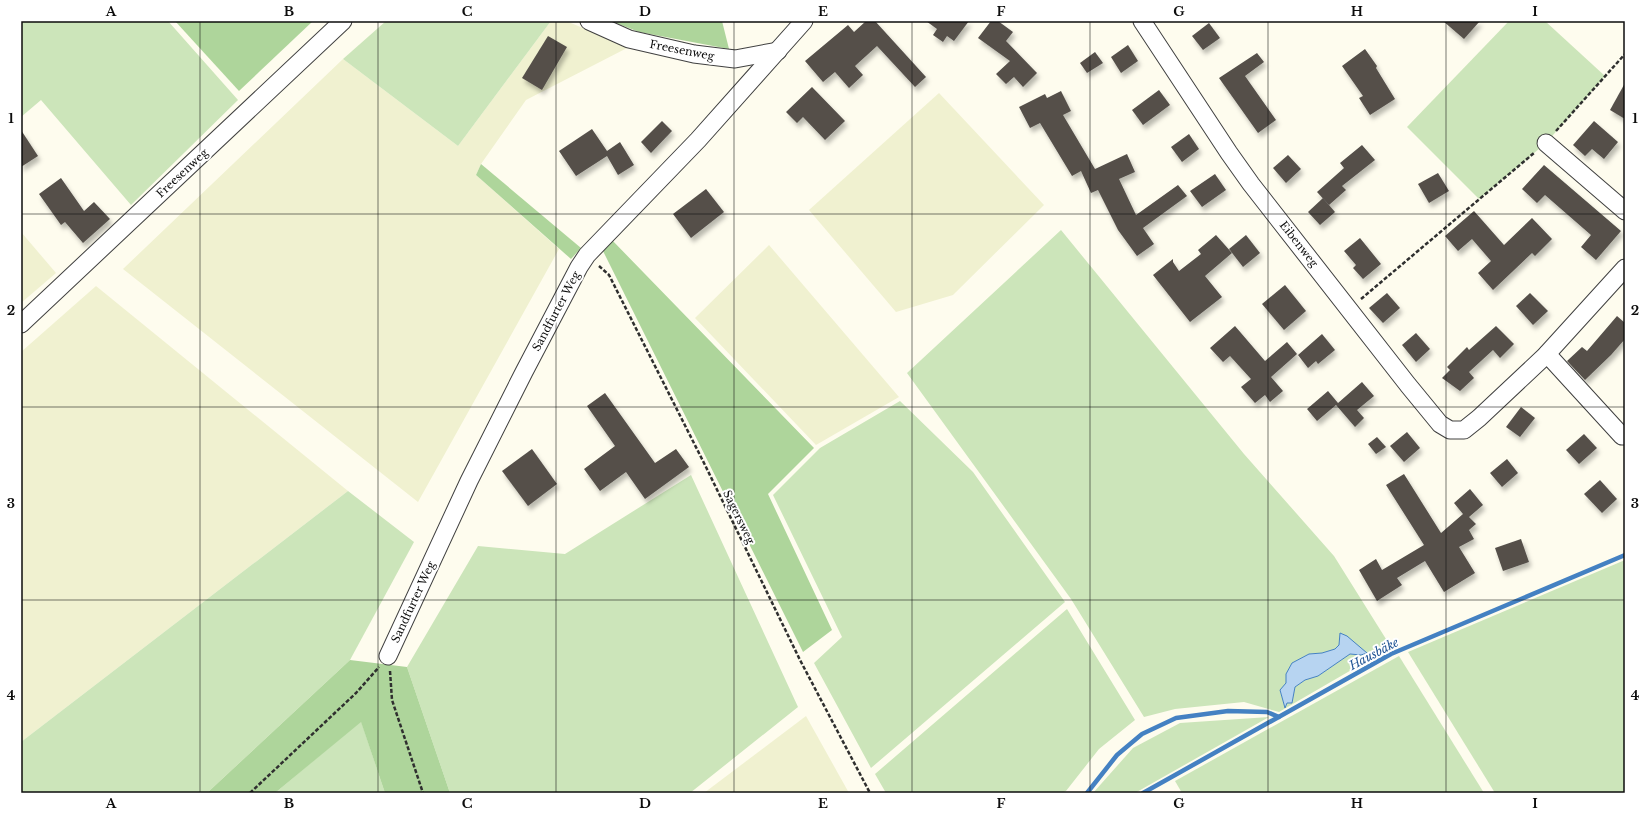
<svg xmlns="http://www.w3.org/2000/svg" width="1646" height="814" viewBox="0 0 1646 814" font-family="'Libre Baskerville',serif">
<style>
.farmland{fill:#f0f1d0}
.green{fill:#cce5ba;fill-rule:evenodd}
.forest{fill:#aed59b}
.water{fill:#b7d4f1;stroke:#4481c2}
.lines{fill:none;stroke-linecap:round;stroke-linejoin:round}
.stream{stroke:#4481c2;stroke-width:4.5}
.building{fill:#544f4a;filter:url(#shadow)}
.minor-casing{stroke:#404040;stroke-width:19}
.path{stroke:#2f2f2f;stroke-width:2.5;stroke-dasharray:4 2;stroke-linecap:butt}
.minor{stroke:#fff;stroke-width:17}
.grid{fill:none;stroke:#0d0d0d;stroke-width:1;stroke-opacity:0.55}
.labels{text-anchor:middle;stroke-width:4;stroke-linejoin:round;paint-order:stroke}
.street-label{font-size:11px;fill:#0d0d0d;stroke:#fff}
.water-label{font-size:12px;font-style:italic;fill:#205494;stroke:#fff}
.neatline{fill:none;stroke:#0d0d0d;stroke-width:1.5}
.grid-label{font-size:13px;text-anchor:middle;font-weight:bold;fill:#0d0d0d}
</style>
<defs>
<filter id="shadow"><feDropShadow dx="2.5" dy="4.5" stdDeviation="2" flood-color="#0004"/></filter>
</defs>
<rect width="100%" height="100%" fill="#fefcee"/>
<g class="farmland">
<path d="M551,21H566L629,47L526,100L481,164L476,175L559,249L418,502L123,269L343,59L458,146Z"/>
<path d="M939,93L1044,205L953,295L896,312L809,210Z"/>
<path d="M21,232L56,273L21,303Z"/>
<path d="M769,245L899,397L816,445L695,318Z"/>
<path d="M96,286L348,491L21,742V352Z"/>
<path d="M806,716L849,793H704Z"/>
</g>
<g class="green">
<path d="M21,21H168L238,100L131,205L41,100L21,117Z"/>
<path d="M386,21H551L458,146L343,59Z"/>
<path d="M1509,21H1545L1605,76L1546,143L1479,199L1407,127Z"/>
<path d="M1061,230L1244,454L1334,556L1391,647L1279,712L1244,702L1175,709L1144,717L1071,599L907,373ZM1339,640L1361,655L1350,654L1318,676L1305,680L1295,687L1292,703H1287L1285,707L1280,691L1286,683V674L1292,663L1309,654L1322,653L1335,649L1340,645Z"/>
<path d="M900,401L973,472L1065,602L871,768L814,663L842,637L773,495L820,448Z"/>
<path d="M691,475L798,707L690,793H450L407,667L478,546L565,554Z"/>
<path d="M348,491L414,542L350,660L207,793H21V742Z"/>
<path d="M1625,560V793H1495L1408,652Z"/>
<path d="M1067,609L1135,720L1099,749L1066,791L1061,793H886L875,774Z"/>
<path d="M1399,656L1484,793H1182L1175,781Z"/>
<path d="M1269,717L1135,793H1093L1133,748L1180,723Z"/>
<path d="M361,721L385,793H275Z"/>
</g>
<g class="forest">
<path d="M175,21H313L239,91Z"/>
<path d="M611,21H722L729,49L639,32Z"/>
<path d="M481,164L581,248L571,259L476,175Z"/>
<path d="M610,238L814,448L768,494L832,630L803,652L601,247Z"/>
<path d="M350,660L407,667L450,793H385L361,722L275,793H207Z"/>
</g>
<path class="water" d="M1340,633L1347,636L1367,653L1361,655L1350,654L1318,676L1305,680L1295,687L1292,703H1287L1285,708L1280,690L1286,683V674L1292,663L1309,654L1322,653L1335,649L1339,645Z"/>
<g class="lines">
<g class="stream">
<path d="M1087,793L1117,755L1142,734L1176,718L1228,711L1267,712L1279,717"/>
<path d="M1143,793L1391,654L1625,555"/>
</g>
</g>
<g class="building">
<path d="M866,21H875L926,77L915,87L877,46L855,66L863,75L849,88L835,72L823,82L805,61L848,25L854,32Z"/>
<path d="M926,21H969L954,41L947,36L943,42L933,35L937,29Z"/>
<path d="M991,21H998L1013,32L1006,41L1037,73L1023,87L1014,77L1006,84L996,74L1010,61L978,38Z"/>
<path d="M1443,21H1480L1464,39Z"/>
<path d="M1209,23L1220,38L1203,50L1192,36Z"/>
<path d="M548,36L567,47L542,90L522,78Z"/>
<path d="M1128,45L1138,61L1121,73L1111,57Z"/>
<path d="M1365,49L1377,66L1376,68L1395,99L1370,115L1359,98L1363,96L1342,66Z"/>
<path d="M1095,52L1103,63L1087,73L1080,63Z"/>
<path d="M1257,53L1264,62L1245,76L1276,120L1258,133L1219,78Z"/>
<path d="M1625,83V119L1610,110Z"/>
<path d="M812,87L845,121L825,140L803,117L797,123L786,112Z"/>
<path d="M1159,90L1170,105L1143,125L1132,110Z"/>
<path d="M1061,91L1071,111L1063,115L1095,169L1127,154L1135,172L1119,179L1136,215L1178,185L1187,196L1143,228L1154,244L1137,256L1118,230L1098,190L1091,193L1081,171L1072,176L1040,123L1030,128L1019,107L1045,94L1047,98Z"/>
<path d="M662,121L672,131L651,153L641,142Z"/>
<path d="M1594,121L1618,142L1604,159L1592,149L1585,156L1573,145Z"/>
<path d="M592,129L607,151L620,142L634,165L618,175L607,156L576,176L559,151Z"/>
<path d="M21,130L38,156L21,167Z"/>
<path d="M1189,134L1199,149L1182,162L1171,147Z"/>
<path d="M1362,145L1375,160L1342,186L1346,190L1329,205L1317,192L1344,168L1340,163Z"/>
<path d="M1288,155L1301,169L1286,183L1273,168Z"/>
<path d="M1544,165L1621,231L1596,260L1581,247L1591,235L1545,195L1537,203L1522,189Z"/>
<path d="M1438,173L1449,191L1429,203L1418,184Z"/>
<path d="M1215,174L1226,190L1202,207L1190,191Z"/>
<path d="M61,178L84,211L94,202L110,219L83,243L65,222L61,225L39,194Z"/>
<path d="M706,189L724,212L691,238L673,214Z"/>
<path d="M1323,198L1335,212L1320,225L1308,212Z"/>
<path d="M1474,211L1504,245L1532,218L1552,239L1535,256L1532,253L1493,290L1478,273L1491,261L1472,239L1458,251L1445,236Z"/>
<path d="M1216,235L1232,253L1205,276L1222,297L1190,322L1153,275L1173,259V262L1179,271L1201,254L1198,250Z"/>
<path d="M1246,235L1260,253L1243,267L1229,249Z"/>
<path d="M1360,238L1381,264L1363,279L1353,268L1356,265L1344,251Z"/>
<path d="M1285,285L1306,311L1284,330L1262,304Z"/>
<path d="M1387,293L1400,308L1383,323L1369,308Z"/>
<path d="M1530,293L1548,311L1533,325L1516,306Z"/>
<path d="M1617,316L1625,323V339L1611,355L1585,380L1567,361L1582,347L1587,351Z"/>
<path d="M1235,326L1265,361L1287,342L1297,354L1271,377L1283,391L1270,402L1265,395L1255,403L1241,387L1251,379L1230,356L1223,362L1210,348Z"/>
<path d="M1496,326L1514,344L1500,358L1493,350L1469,372L1474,378L1460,391L1442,378L1450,370L1447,367L1467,347L1469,350Z"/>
<path d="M1416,333L1430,349L1416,362L1402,345Z"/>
<path d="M1322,334L1335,350L1318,364L1316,361L1308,368L1298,355Z"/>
<path d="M1362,382L1374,396L1357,410L1364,418L1355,427L1336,405L1317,421L1307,409L1328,391L1338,403Z"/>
<path d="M605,393L655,463L676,449L689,467L645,499L626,472L600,491L584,469L615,446L587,406Z"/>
<path d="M1521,407L1535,418L1520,437L1506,427Z"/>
<path d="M1407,432L1420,448L1404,462L1390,446Z"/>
<path d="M1584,434L1597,448L1579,464L1566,450Z"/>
<path d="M1377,437L1386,447L1376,454L1368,444Z"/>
<path d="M532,449L557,484L528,506L502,471Z"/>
<path d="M1507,459L1518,473L1502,487L1490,473Z"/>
<path d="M1404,474L1441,533L1463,514L1454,503L1470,489L1483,505L1469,517L1476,524L1469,530L1474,539L1459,547L1475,573L1444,592L1425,561L1397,578L1402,585L1377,601L1359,570L1376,559L1382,570L1424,545L1386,485Z"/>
<path d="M1600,480L1617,499L1602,513L1584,494Z"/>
<path d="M1521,539L1529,562L1503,571L1495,548Z"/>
</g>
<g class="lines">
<g class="minor-casing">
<g id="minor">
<path d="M589,21L629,39L694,54L735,59L778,51"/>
<path d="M1142,21L1229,153L1251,184L1408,385L1440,424L1450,430H1464L1479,418L1545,356L1625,268"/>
<path d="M1546,143L1625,211"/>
<path d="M21,324L343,21"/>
<path d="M1547,354L1622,436H1625"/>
<path d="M388,656L469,481L524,372L579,267L587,255L698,140L804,21"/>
</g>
</g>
<g class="path">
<path d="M1556,131L1625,54"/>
<path d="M599,266L609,275L705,465L800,660L870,793"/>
<path d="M1361,299L1534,153"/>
<path d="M390,671L392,700L423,793"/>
<path d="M250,793L356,693L379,667"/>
</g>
<use href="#minor" class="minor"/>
</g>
<path class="grid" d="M200,21V793M378,21V793M556,21V793M734,21V793M912,21V793M1090,21V793M1268,21V793M1446,21V793M21,214H1625M21,407H1625M21,600H1625"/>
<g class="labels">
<g class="street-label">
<text transform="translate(682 50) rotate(11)" y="4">Freesenweg</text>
<text transform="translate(182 173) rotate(-43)" y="4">Freesenweg</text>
<text transform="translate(1299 244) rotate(52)" y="4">Eibenweg</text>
<text transform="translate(556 311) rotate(-62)" y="4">Sandfurter Weg</text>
<text transform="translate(739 517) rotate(64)" y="4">Sagersweg</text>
<text transform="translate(413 602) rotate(-65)" y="4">Sandfurter Weg</text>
</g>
<g class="water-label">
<text transform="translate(1374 654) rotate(-28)" y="4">Hausbäke</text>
</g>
</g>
<rect width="1646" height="814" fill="none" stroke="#ffffff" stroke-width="44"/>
<rect x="22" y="22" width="1602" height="770" class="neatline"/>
<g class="grid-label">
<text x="111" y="16">A</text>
<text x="289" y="16">B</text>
<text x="467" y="16">C</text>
<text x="645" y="16">D</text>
<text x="823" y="16">E</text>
<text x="1001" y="16">F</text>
<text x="1179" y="16">G</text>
<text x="1357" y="16">H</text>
<text x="1535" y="16">I</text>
<text x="11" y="123">1</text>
<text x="1635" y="123">1</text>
<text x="11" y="315">2</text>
<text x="1635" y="315">2</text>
<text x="11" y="508">3</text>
<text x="1635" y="508">3</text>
<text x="11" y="700">4</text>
<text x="1635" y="700">4</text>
<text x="111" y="808">A</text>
<text x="289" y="808">B</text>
<text x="467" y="808">C</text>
<text x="645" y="808">D</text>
<text x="823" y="808">E</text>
<text x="1001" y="808">F</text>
<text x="1179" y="808">G</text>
<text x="1357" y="808">H</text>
<text x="1535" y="808">I</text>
</g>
</svg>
